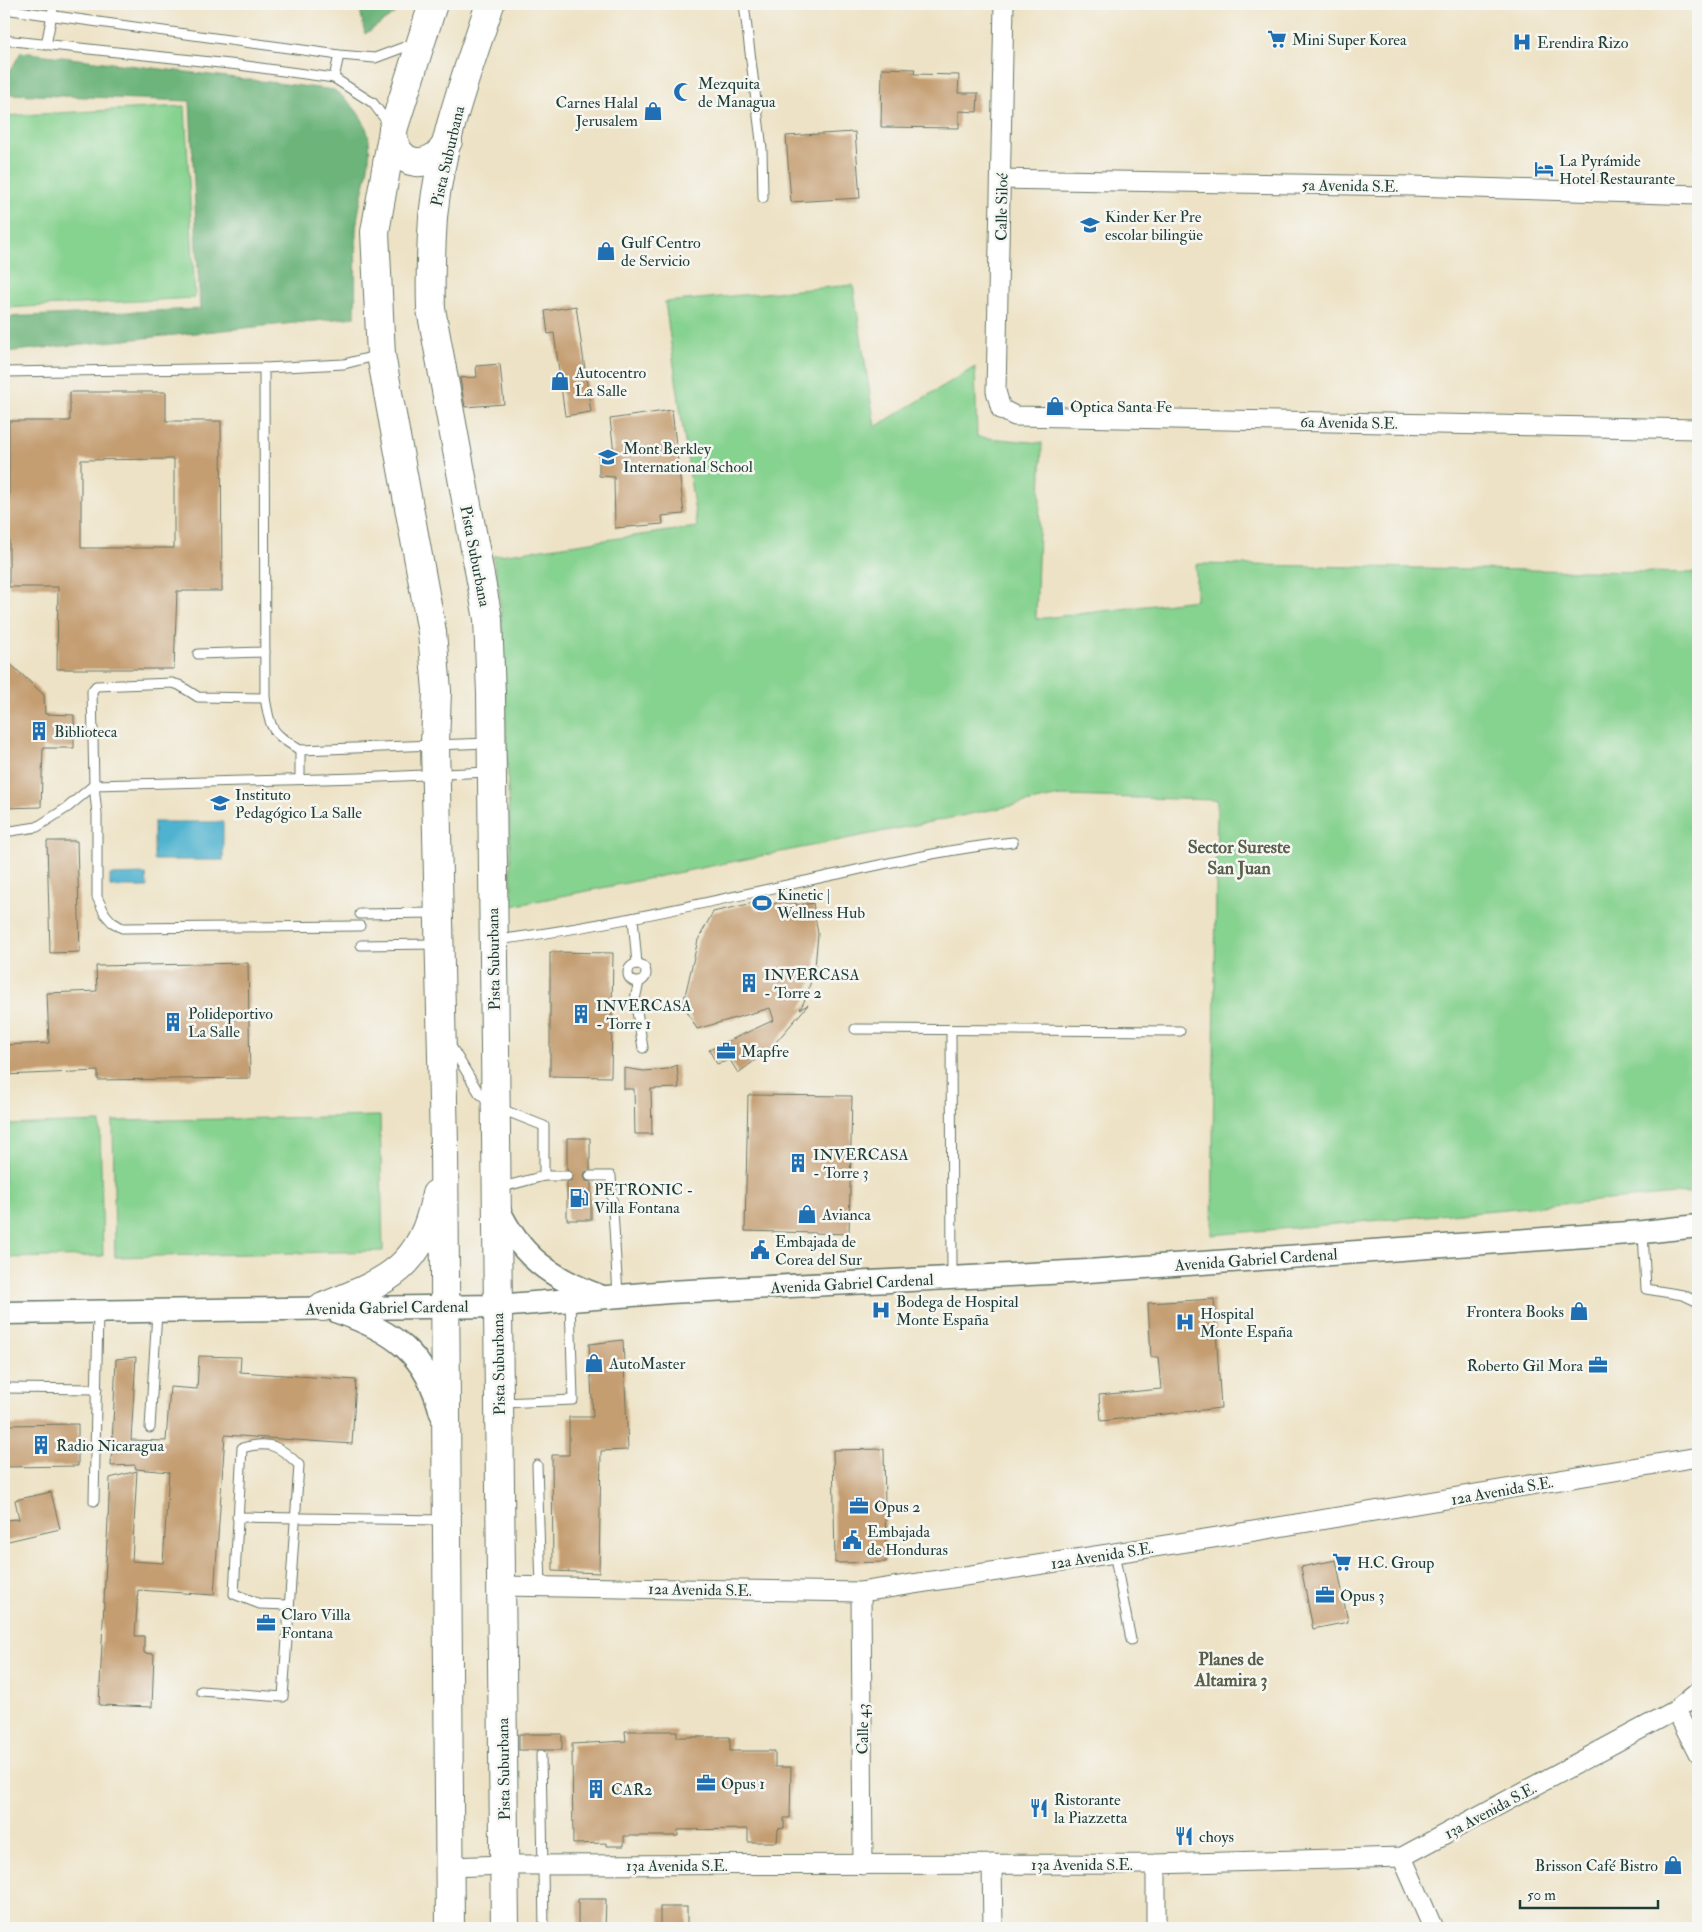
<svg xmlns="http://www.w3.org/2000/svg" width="1702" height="1932" viewBox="0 0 1702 1932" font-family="'IM FELL Double Pica',serif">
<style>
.green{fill:#86d28f;stroke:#528862}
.forest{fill:#6cb47a;stroke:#467857}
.water{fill:#50b2cf;stroke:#387882}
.building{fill:#c49d71;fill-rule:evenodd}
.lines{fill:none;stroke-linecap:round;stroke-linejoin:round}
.service-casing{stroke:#677767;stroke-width:11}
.minor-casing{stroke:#677767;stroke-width:21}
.tertiary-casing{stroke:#677767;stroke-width:25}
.primary-casing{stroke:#677767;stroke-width:30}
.service{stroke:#fff;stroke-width:9}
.minor{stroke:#fff;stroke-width:19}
.tertiary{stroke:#fff;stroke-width:22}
.primary{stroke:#fff;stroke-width:28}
.labels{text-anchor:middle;stroke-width:5;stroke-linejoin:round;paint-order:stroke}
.poi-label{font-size:16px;fill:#1f3d34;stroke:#f6f6f2;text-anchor:start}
.street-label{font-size:16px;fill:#1f3d34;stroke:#f6f6f2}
.neighbourhood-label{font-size:18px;font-weight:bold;fill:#595f49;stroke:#f6f6f2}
</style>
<rect width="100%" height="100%" fill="#f6f6f2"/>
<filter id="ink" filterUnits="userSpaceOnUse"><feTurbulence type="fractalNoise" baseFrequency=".02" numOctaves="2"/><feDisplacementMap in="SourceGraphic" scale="10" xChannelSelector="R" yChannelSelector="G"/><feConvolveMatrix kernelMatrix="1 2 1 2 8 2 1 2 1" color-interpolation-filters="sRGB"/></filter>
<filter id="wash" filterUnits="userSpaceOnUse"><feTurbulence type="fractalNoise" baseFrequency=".0096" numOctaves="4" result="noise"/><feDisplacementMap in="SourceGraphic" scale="20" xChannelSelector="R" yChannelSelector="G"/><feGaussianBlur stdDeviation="1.12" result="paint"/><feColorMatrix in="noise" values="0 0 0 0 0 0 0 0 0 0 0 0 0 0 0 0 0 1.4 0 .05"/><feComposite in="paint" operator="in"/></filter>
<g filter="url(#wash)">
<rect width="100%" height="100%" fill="#ede2c5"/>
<g class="green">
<path d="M185,106L195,298L4,308V116Z"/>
<path d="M853,285L875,427L975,367L977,437L1042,443L1036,619L1196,600V564L1698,573V1192L1212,1235L1217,800L1060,796L512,906L503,642L499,590L493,556L697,527L665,302Z"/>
<path d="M380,1116L383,1251L115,1257L113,1121Z"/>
<path d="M100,1122L103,1256L4,1258V1125Z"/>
</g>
<g class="forest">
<path d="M359,4H399L397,12L365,34Z"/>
<path d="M21,52L334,90C395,134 360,174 356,232C355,260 356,289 355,317L4,352V317L200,309L190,101L10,94L9,73Z"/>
</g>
<g class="water">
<rect x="154" y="822" width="69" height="38"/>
<path d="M146,874L147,887H110V875Z"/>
</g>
<g id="blocks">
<g class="building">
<path d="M882,68L915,69L914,74L959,75L958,93H978L977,112L959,111V128L881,127Z"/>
<path d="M855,132L860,198L791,202L786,136Z"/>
<path d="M576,306L591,412L565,416L554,333L548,334L545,311Z"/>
<path d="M500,364L504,404L465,407L460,378L477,377L476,366Z"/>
<path d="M70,392H166V421H221L222,591H177L174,669H57L58,587H9V421H70ZM174,459V548H81V460Z"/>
<path d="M672,410L684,514L662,516L663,524L615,528L614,477L599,476V452H614L610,419Z"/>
<path d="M4,658L44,695L45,714L74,715V748H43L41,807L4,808Z"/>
<path d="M47,841H77L80,952L50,953Z"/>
<path d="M792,896L797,906L813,903L818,934L815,967L806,998L800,1009L808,1005L769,1050L738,1073L730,1060L717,1064L709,1050L774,1020L770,1008L697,1029L683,1004L698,940L713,912L753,903L757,911Z"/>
<path d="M550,952L613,953L611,1077L550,1076Z"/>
<path d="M248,963L250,1078L98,1080V1071L4,1075V1045L49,1043L47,993L97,991L96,966Z"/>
<path d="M677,1065L679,1088L651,1089L652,1134H635L634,1089H624V1068L644,1071L668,1069Z"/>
<path d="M748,1095L852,1096L849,1234L745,1231Z"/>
<path d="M567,1138H590V1170L585,1172L584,1176L586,1181L591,1182V1220H567V1182L572,1180L573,1176L567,1170Z"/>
<path d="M1214,1299L1221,1408L1101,1421L1099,1395L1161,1389L1158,1357H1151L1148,1303Z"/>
<path d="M623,1340L628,1450L601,1451L599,1573L553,1571L552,1455H569V1417H593L589,1344Z"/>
<path d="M199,1356L241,1357L240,1372L356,1380L352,1444L225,1435L214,1595L138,1590L135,1636H144V1653L154,1654L152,1707L99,1705L110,1478L137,1471L132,1561L163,1563L169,1472L136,1469L135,1465L111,1466L116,1359L136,1357L131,1440L166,1441L170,1387L197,1389Z"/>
<path d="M78,1424V1466L4,1467V1425Z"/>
<path d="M884,1449L886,1562L835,1563L833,1450Z"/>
<path d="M51,1492L60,1529L4,1542V1520L19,1519L15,1500Z"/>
<path d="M1336,1560L1348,1622L1313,1629L1301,1567Z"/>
<path d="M625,1731H677V1737H730V1751H775V1767H791L790,1818H784V1828L778,1829L777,1842H748V1829L678,1830V1836H624V1846H607V1843L573,1844L572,1744L626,1741Z"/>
<rect x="519" y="1734" width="43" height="16"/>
<path d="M578,1899H606L605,1928H578Z"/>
<rect x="660" y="1907" width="27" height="21"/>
</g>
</g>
</g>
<g filter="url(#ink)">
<use href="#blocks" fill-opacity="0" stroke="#677767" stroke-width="1"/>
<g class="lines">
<g class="service-casing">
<g id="service">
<path d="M744,4L762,149L763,198"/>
<path d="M4,9L339,55L375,58L415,43"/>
<path d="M4,40L239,65L334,78L373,103L390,126"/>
<path d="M46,45L54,4"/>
<path d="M334,78L339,55"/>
<path d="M379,355L344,364L264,368L265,698C271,731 271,732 300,750L489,743"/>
<path d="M4,372L264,368"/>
<path d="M198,654L265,652"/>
<path d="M265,698L198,697L179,685L172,683L96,686L92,691L94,785L359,778L488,772"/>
<path d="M300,750V778"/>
<path d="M94,785L97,814V897L105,914L112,922L122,928L360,926"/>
<path d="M4,832L37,827L68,807L94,785"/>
<path d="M360,914L436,913"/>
<path d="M633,918L637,964"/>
<path d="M496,940C611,926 725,898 838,874C897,861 954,848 1013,842"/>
<path d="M361,945L435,944"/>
<circle cx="637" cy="973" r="9"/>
<path d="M639,982L635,999L643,1048"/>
<path d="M855,1029L1180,1031"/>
<path d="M951,1030L952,1277"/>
<path d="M451,1046L479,1093L496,1107L544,1126V1176"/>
<path d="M590,1176H611L618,1295"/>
<path d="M499,1188L544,1176H567"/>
<path d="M1643,1232L1646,1289L1683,1295L1698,1302"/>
<path d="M4,1388L97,1389"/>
<path d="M501,1403L573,1400L570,1301"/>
<path d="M150,1428L157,1312"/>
<path d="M537,1465L541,1587"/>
<path d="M94,1501L98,1313"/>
<path d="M237,1517L444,1520"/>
<path d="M1114,1553L1131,1640"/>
<path d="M201,1691L283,1697L299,1465C280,1446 269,1440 242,1448L234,1594L260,1604L289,1605"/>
<path d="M541,1755L544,1928"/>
</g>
</g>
<g class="minor-casing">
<g id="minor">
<path d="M1004,4L996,391L1001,409L1015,416L1698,429"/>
<path d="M1002,179L1411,186L1698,195"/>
<path d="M501,1586L861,1592L1212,1538L1698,1457"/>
<path d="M861,1592L863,1865"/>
<path d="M1676,1710L1698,1753"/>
<path d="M1402,1857L1433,1928"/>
<path d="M992,1864L993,1928"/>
<path d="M1156,1864V1928"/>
<path d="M450,1867L504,1865L1156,1864L1402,1857L1676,1710L1698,1692"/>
</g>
</g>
<g class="tertiary-casing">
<g id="tertiary">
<path d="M498,1208C520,1256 551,1278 600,1296"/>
<path d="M338,1312C394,1331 426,1354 441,1413"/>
<path d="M4,1313L497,1306L669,1292L1088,1271L1643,1232L1698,1226"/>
</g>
</g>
<g class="primary-casing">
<g id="primary">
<path d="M433,4L393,130L375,232L381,355L432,632L437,691L435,744L444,1145L450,1928"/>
<path d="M490,4C467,73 440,144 433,217C431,248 430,278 431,309L488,619L491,694L505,1928"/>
<path d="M393,130C393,168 432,173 448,141"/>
<path d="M323,1307C387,1281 422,1269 436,1194"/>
</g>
</g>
<use href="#service" class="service"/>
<use href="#minor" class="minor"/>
<use href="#tertiary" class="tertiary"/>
<use href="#primary" class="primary"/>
</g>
</g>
<defs>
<g id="supermarket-bare" transform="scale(1.5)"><path d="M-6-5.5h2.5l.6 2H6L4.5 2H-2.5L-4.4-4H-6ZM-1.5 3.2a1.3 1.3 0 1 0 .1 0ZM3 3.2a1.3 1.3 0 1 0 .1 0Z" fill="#1f6fb2" stroke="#f6f6f2" stroke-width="2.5" paint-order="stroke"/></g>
<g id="hospital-bare" transform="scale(1.5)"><path d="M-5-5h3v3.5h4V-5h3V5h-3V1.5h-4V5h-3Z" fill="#1f6fb2" stroke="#f6f6f2" stroke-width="2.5" paint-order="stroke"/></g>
<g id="mosque-bare" transform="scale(1.5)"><path d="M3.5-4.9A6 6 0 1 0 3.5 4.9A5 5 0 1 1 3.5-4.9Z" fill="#1f6fb2" stroke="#f6f6f2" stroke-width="2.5" paint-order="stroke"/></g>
<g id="shop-bare" transform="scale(1.5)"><path d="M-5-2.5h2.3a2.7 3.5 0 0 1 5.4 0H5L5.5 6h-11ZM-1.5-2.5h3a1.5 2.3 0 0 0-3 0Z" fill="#1f6fb2" stroke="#f6f6f2" stroke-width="2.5" paint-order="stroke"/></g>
<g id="hotel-bare" transform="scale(1.5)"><path d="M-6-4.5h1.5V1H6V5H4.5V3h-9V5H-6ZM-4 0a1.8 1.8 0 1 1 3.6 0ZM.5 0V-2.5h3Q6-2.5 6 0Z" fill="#1f6fb2" stroke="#f6f6f2" stroke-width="2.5" paint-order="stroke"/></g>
<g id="school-bare" transform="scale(1.5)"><path d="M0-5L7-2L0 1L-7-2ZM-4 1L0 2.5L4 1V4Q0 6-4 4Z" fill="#1f6fb2" stroke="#f6f6f2" stroke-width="2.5" paint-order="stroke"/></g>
<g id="building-bare" transform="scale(1.5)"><path d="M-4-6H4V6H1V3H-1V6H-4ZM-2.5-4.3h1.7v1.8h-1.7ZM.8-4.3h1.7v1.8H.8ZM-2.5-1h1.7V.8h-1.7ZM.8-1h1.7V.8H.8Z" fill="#1f6fb2" stroke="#f6f6f2" stroke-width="2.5" paint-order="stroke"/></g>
<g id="stadium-bare" transform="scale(1.5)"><path d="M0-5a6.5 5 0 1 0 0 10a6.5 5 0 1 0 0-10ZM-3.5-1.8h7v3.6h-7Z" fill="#1f6fb2" stroke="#f6f6f2" stroke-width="2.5" paint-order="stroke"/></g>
<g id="office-bare" transform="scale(1.5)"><path d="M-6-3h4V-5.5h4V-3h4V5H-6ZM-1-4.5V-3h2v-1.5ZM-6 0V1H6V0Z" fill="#1f6fb2" stroke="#f6f6f2" stroke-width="2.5" paint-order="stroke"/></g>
<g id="fuel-bare" transform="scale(1.5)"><path d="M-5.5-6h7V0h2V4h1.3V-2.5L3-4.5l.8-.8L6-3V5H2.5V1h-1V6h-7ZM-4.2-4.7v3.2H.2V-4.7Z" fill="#1f6fb2" stroke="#f6f6f2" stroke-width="2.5" paint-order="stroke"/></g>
<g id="civic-bare" transform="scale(1.5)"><path d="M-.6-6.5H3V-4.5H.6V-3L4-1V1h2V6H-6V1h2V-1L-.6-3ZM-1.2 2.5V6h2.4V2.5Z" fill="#1f6fb2" stroke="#f6f6f2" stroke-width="2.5" paint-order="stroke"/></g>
<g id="restaurant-bare" transform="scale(1.5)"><path d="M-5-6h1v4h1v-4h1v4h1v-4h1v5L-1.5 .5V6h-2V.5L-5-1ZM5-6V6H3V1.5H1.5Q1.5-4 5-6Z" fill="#1f6fb2" stroke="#f6f6f2" stroke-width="2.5" paint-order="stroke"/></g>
</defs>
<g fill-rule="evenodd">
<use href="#supermarket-bare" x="1277" y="39"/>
<use href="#hospital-bare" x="1522" y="42"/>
<use href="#mosque-bare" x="683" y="92"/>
<use href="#shop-bare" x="653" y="111"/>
<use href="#hotel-bare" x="1544" y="169"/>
<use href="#school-bare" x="1090" y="225"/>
<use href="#shop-bare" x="606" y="251"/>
<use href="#shop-bare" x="560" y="381"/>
<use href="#shop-bare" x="1055" y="406"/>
<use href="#school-bare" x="608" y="457"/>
<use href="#building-bare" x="39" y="731"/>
<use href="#school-bare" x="220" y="803"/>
<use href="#stadium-bare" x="762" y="903"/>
<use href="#building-bare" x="749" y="983"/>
<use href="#building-bare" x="581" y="1014"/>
<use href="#building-bare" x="173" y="1022"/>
<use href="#office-bare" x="726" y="1051"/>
<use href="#building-bare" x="798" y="1163"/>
<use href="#fuel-bare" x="579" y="1198"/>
<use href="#shop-bare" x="807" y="1214"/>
<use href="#civic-bare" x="760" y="1250"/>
<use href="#hospital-bare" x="881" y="1310"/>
<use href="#shop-bare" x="1579" y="1311"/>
<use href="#hospital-bare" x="1185" y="1322"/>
<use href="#shop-bare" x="594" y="1363"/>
<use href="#office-bare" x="1598" y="1365"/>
<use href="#building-bare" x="41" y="1445"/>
<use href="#office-bare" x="859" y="1506"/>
<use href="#civic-bare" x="852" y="1540"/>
<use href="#supermarket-bare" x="1342" y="1562"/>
<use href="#office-bare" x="1325" y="1595"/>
<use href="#office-bare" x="266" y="1623"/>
<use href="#office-bare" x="706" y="1783"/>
<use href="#building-bare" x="596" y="1789"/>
<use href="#restaurant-bare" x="1039" y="1808"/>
<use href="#restaurant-bare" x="1184" y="1836"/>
<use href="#shop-bare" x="1673" y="1865"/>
</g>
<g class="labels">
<g class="poi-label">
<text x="1292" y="45">Mini Super Korea</text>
<text x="1537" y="48">Erendira Rizo</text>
<text x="698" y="89">Mezquita<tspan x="698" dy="18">de Managua</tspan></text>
<text x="638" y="108" text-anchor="end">Carnes Halal<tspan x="638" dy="18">Jerusalem</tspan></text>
<text x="1559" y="166">La Pyrámide<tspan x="1559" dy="18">Hotel Restaurante</tspan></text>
<text x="1105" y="222">Kinder Ker Pre<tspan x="1105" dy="18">escolar bilingüe</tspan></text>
<text x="621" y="248">Gulf Centro<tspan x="621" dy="18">de Servicio</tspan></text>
<text x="575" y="378">Autocentro<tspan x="575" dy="18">La Salle</tspan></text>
<text x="1070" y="412">Optica Santa Fe</text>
<text x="623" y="454">Mont Berkley<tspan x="623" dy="18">International School</tspan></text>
<text x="54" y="737">Biblioteca</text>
<text x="235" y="800">Instituto<tspan x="235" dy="18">Pedagógico La Salle</tspan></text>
<text x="777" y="900">Kinetic |<tspan x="777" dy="18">Wellness Hub</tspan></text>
<text x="764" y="980">INVERCASA<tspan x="764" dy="18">- Torre 2</tspan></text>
<text x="596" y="1011">INVERCASA<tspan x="596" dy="18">- Torre 1</tspan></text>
<text x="188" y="1019">Polideportivo<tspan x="188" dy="18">La Salle</tspan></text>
<text x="741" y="1057">Mapfre</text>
<text x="813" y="1160">INVERCASA<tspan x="813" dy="18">- Torre 3</tspan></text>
<text x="594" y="1195">PETRONIC -<tspan x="594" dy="18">Villa Fontana</tspan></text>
<text x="822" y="1220">Avianca</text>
<text x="775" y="1247">Embajada de<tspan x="775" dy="18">Corea del Sur</tspan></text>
<text x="896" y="1307">Bodega de Hospital<tspan x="896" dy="18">Monte España</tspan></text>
<text x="1564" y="1317" text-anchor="end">Frontera Books</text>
<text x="1200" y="1319">Hospital<tspan x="1200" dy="18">Monte España</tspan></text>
<text x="609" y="1369">AutoMaster</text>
<text x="1583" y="1371" text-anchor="end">Roberto Gil Mora</text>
<text x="56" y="1451">Radio Nicaragua</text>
<text x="874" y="1512">Opus 2</text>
<text x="867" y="1537">Embajada<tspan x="867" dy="18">de Honduras</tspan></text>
<text x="1357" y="1568">H.C. Group</text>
<text x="1340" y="1601">Opus 3</text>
<text x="281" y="1620">Claro Villa<tspan x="281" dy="18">Fontana</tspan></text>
<text x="721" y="1789">Opus 1</text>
<text x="611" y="1795">CAR2</text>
<text x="1054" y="1805">Ristorante<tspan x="1054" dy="18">la Piazzetta</tspan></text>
<text x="1199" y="1842">choys</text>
<text x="1658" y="1871" text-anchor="end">Brisson Café Bistro</text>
</g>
<g class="street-label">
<text transform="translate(447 156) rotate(-77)" y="6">Pista Suburbana</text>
<text transform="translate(1350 185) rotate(1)" y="6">5a Avenida S.E.</text>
<text transform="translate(1001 207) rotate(-89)" y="6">Calle Siloé</text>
<text transform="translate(1349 422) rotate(1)" y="6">6a Avenida S.E.</text>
<text transform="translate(476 556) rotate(79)" y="6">Pista Suburbana</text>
<text transform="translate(493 959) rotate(-91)" y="6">Pista Suburbana</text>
<text transform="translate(1256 1259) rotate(-4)" y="6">Avenida Gabriel Cardenal</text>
<text transform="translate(852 1283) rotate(-3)" y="6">Avenida Gabriel Cardenal</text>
<text transform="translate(387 1307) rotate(-1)" y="6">Avenida Gabriel Cardenal</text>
<text transform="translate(498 1364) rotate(-91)" y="6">Pista Suburbana</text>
<text transform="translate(1502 1490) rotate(-10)" y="6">12a Avenida S.E.</text>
<text transform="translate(1102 1555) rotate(-9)" y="6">12a Avenida S.E.</text>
<text transform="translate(700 1589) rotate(1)" y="6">12a Avenida S.E.</text>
<text transform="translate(862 1729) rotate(-90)" y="6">Calle 43</text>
<text transform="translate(503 1769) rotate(-91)" y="6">Pista Suburbana</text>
<text transform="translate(1490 1810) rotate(-28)" y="6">13a Avenida S.E.</text>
<text x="1082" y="1870">13a Avenida S.E.</text>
<text x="677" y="1871">13a Avenida S.E.</text>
</g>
<g class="neighbourhood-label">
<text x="1239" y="853">Sector Sureste<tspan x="1239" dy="21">San Juan</tspan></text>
<text x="1231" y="1665">Planes de<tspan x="1231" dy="21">Altamira 3</tspan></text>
</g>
</g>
<rect width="1702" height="1932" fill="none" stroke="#f6f6f2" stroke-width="20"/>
<path d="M1520 1900v8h138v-8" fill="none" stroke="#1f3d34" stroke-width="2.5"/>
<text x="1527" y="1900" font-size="15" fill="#1f3d34" stroke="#f6f6f2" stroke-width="4" paint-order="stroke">50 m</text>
</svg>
